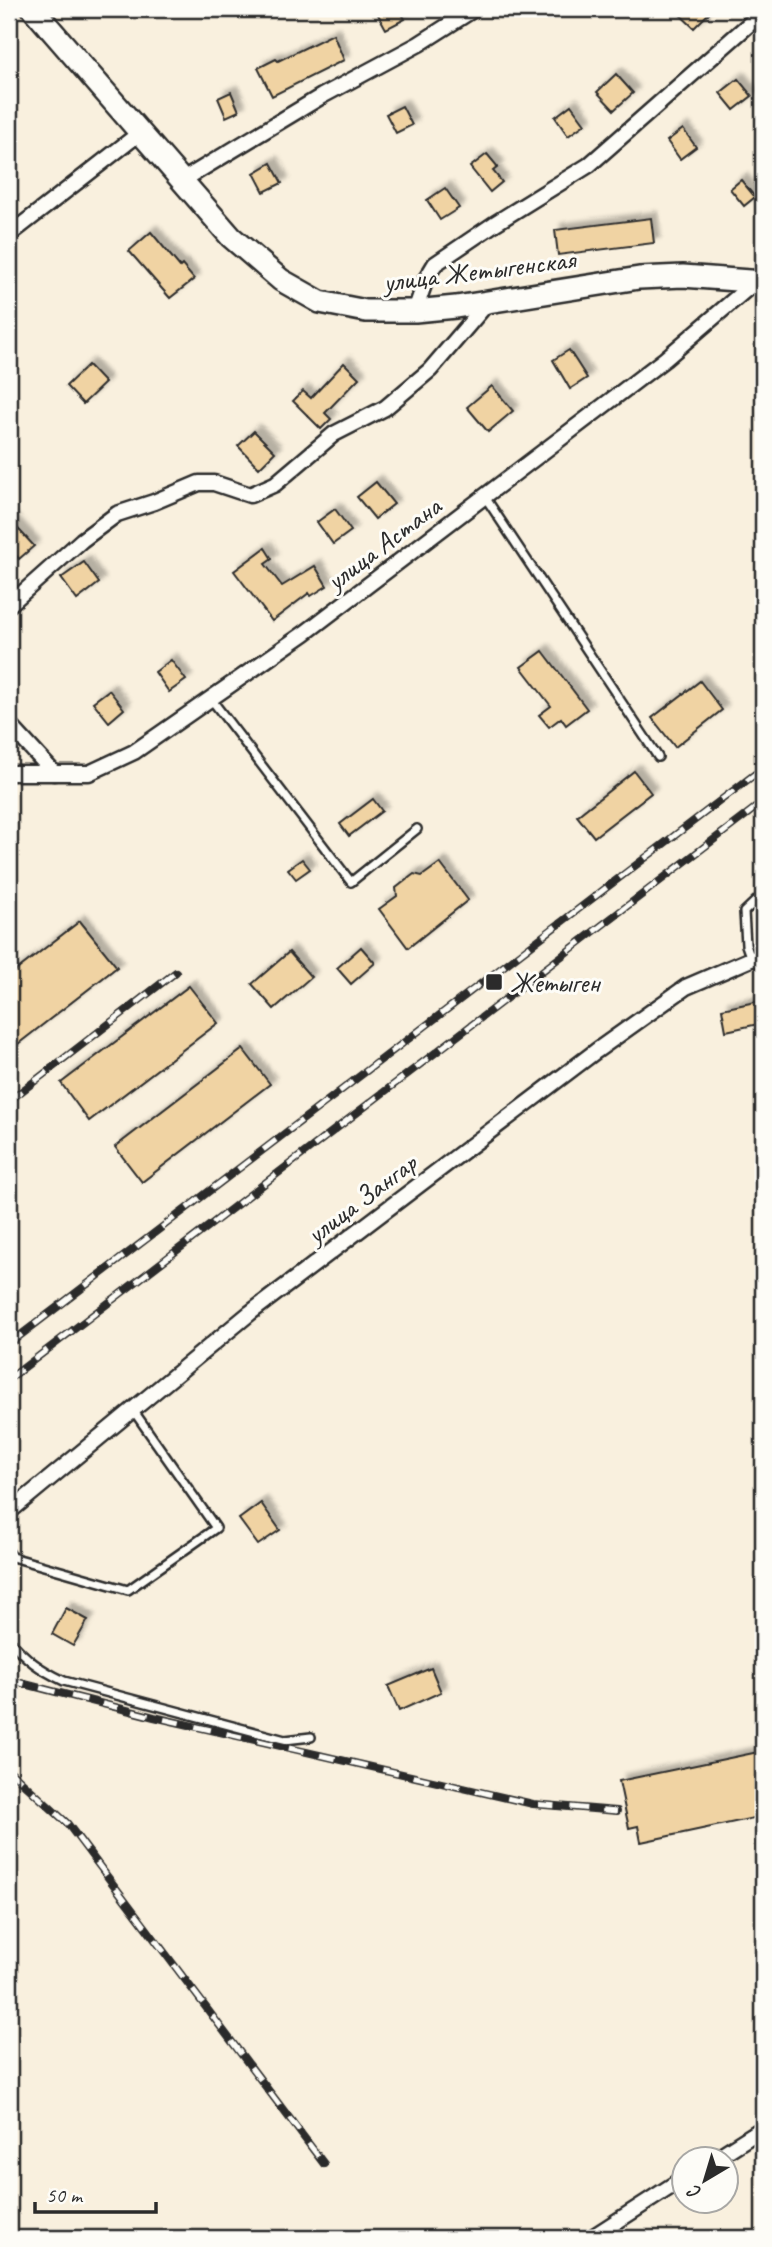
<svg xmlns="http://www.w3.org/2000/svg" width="772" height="2247" viewBox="0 0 772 2247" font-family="Caveat,sans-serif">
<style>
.building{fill:#f0d3a3;stroke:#2b2b2b;stroke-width:2;filter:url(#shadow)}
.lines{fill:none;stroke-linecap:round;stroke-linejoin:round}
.service-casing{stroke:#2b2b2b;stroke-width:12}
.minor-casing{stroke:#2b2b2b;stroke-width:19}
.secondary-casing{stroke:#2b2b2b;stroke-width:26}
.service{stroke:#fdfcf7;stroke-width:7}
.minor{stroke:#fdfcf7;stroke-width:14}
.secondary{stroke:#fdfcf7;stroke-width:21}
.rail-casing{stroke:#2b2b2b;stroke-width:8}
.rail{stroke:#fdfcf7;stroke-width:5;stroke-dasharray:16;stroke-linecap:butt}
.poi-dot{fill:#2b2b2b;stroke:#fdfcf7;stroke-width:2.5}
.labels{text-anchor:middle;stroke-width:6;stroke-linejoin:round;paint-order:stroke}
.street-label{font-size:28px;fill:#2b2b2b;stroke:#fdfcf7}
.poi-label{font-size:28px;fill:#2b2b2b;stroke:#fdfcf7;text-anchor:start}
</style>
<defs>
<filter id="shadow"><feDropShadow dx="6" dy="-6" stdDeviation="2" flood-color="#0004"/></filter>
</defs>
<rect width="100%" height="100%" fill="#f9f0de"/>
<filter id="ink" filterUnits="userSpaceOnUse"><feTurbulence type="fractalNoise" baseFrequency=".0143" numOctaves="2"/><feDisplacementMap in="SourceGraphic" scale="14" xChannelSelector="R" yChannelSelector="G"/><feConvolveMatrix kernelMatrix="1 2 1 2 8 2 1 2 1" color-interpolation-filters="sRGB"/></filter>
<g filter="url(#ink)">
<g class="building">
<path d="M375,9H399L405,19L386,29Z"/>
<path d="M674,9H713L694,28Z"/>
<path d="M333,34L344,60L272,96L258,68L276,59L278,61Z"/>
<path d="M616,74L633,93L614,110L597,92Z"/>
<path d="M738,79L752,96L734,110L720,93Z"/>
<path d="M231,92L239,111L226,117L218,98Z"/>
<path d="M571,105L585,124L568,136L555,117Z"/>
<path d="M402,106L412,125L396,133L386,114Z"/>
<path d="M683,129L696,147L680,159L667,141Z"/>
<path d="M487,154L498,167L493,171L502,182L490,192L470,167Z"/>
<path d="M271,163L282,183L264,192L254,173Z"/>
<path d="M741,180L755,197L744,206L730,189Z"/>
<path d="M445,188L459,208L440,220L427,200Z"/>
<path d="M651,218L654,243L558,255L555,230Z"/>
<path d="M151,232L180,267L182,265L194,279L170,298L129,251Z"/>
<path d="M569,350L587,378L570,389L553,360Z"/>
<path d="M344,363L359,378L325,413L331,419L321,429L293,401L303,391L311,398Z"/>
<path d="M88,365L105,383L83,404L66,386Z"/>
<path d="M492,386L513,411L488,432L467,407Z"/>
<path d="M254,431L275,452L259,468L238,446Z"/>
<path d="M376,482L394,504L375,519L357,497Z"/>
<path d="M335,509L351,531L333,544L317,522Z"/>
<path d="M9,519L34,546L19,559L9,547Z"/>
<path d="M265,548L272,559L265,564L282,586L315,566L327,586L311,596L309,593L272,621L234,571Z"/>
<path d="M84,562L99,583L77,600L61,578Z"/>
<path d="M543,651L587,709L566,725L561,718L549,727L539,715L551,706L521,667Z"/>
<path d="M171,660L186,680L169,692L155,672Z"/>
<path d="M700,681L722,710L675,747L652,718Z"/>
<path d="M109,690L124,709L109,722L93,702Z"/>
<path d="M634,771L651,793L594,837L577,816Z"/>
<path d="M373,799L382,811L349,836L340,824Z"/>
<path d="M302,859L310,869L296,879L288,869Z"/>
<path d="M440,863L468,900L408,948L379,909L397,896L396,888L414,874L422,876Z"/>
<path d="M80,921L117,967L9,1051V976Z"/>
<path d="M361,947L375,963L351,984L337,968Z"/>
<path d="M289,952L311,977L274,1009L252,984Z"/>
<path d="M189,986L218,1023L89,1121L61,1083Z"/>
<path d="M760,1001L763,1023L726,1031L722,1009Z"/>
<path d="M243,1049L270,1084L142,1182L115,1147Z"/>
<path d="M261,1503L280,1530L258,1545L239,1519Z"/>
<path d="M66,1608L88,1620L73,1646L52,1634Z"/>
<path d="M431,1668L441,1692L399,1711L388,1686Z"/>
<path d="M763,1751V1816L641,1842L638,1826L629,1828L619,1781Z"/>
</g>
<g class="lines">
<g class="service-casing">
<g id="service">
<path d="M485,497L658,757"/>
<path d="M211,699L351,882L417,829"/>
<path d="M751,959L746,945L744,912L763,894"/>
<path d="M9,1552L12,1557L128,1590L216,1528L133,1410"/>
<path d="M9,1639C25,1659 41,1670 64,1681L285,1740L311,1737"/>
</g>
</g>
<g class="minor-casing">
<g id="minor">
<path d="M183,180L322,96L419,44L474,9"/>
<path d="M9,235L141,132"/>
<path d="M415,311L426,279L435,264L494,224L589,165L763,12"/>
<path d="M9,605L82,540L117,514L154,502L199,483H214L250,495L275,484L334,434L385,408L430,370L489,301"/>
<path d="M9,724L54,773"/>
<path d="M9,773H89L134,752L305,633L665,359L756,281"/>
<path d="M9,1512L250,1313L596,1051L686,987L751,959L763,958"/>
<path d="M713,2160L763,2128"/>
<path d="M591,2238L684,2178"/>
</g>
</g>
<g class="secondary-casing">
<path id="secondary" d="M33,9L231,237L281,280L320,302L366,311H415L456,307L639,278L683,276L763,282"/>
</g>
<use href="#service" class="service"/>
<use href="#minor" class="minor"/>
<use href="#secondary" class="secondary"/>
<g class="rail-casing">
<g id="rail">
<path d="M9,1101L176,972"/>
<path d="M9,1344L763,768"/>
<path d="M9,1379L763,802"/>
<path d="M9,1680L154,1717L533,1804L617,1811"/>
<path d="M9,1770L67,1823L324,2164"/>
</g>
</g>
<use href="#rail" class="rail"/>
</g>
</g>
<rect class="poi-dot" x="485" y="973" width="18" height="18" rx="3.5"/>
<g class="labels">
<g class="street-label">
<text transform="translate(479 270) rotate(-7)" y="10">улица Жетыгенская</text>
<text transform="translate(383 543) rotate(-37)" y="10">улица Астана</text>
<text transform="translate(361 1198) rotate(-37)" y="10">улица Зангар</text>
</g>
<g class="poi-label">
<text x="510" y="992">Жетыген</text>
</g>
</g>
<rect width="772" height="2247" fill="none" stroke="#fdfcf7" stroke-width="35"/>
<rect x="18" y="18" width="737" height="2212" fill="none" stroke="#2b2b2b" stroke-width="2.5" filter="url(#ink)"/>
<g transform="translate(705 2180) rotate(218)"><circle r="33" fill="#fdfcf7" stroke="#a9a8a5" stroke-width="2"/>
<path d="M0-5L12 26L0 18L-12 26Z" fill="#2b2b2b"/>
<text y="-10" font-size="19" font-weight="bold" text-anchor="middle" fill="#2b2b2b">С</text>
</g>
<path d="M35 2202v10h121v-10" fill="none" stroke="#2b2b2b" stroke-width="3.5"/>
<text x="46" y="2202" font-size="21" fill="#2b2b2b" stroke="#fdfcf7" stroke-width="5" paint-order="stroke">50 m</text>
</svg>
